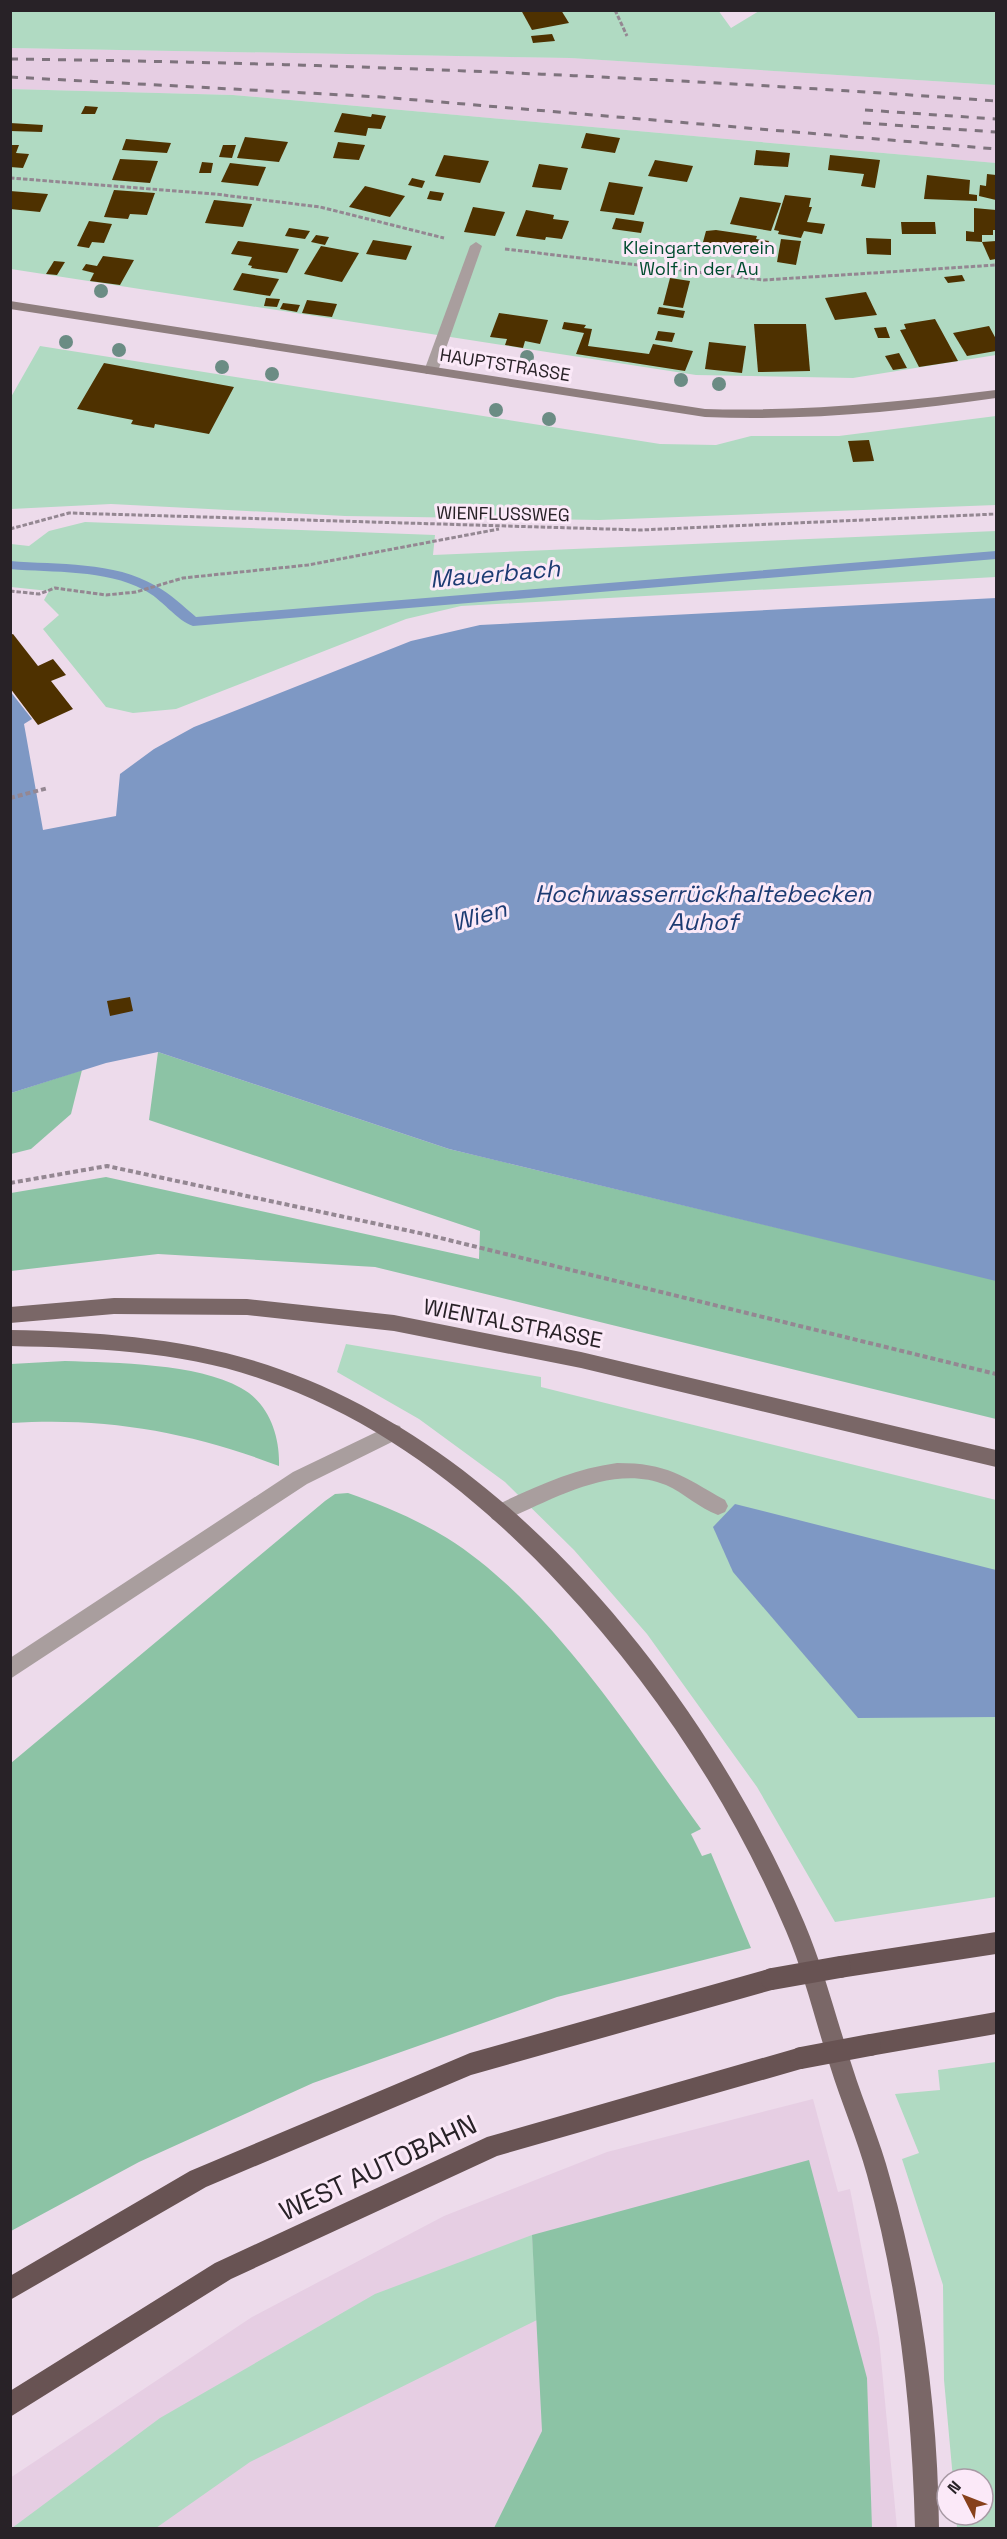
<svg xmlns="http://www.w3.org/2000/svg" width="1007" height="2539" viewBox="0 0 1007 2539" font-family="'Space Grotesk',sans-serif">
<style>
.built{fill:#e6cee3}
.green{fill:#b0dac2}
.forest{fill:#8cc3a5}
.water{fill:#7e98c4}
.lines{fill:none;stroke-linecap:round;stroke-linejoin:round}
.stream{fill:#7e98c4;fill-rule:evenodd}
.building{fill:#4e3100}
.path-far1{stroke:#948792;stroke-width:3;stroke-dasharray:4.5 2;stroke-linecap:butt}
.path{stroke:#948792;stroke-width:4;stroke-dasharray:5 3;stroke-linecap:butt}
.service{fill:#a99e9e;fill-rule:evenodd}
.secondary{fill:#8e7e7e;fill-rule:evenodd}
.primary{fill:#7a6767;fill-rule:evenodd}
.motorway{fill:#685353;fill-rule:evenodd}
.rail{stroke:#7e737d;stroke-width:3;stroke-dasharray:8 8;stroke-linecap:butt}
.motorway-bridge{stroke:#685353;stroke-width:22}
.tree{fill:#6b8c84}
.labels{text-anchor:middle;stroke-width:6;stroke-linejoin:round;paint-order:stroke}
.far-park-label{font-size:18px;fill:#014c2f;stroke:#fbe9f8}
.far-street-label{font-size:18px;fill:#282227;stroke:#fbe9f8}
.street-label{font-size:22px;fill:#282227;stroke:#fbe9f8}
.water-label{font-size:24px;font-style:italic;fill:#1c3b72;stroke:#fbe9f8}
.near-street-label{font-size:27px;fill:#282227;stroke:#fbe9f8}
</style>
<rect width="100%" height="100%" fill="#eddbeb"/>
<g class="built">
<path d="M11,48L570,58L996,85V163L233,95L11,89Z"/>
<path d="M813,2099L838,2192L850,2189L879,2338L897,2528H11L10,2478L252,2317L444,2216L607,2152Z"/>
</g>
<g class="green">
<path d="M718,10L731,28L759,11H996V85L570,58L11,48L10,11Z"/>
<path d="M10,89L233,95L996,163V355L853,378L696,375L11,269Z"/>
<path d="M40,346L660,444L716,445L751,436H839L996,416V505L599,520L345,516L111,504L11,509V397Z"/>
<path d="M85,522L435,535L433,555L996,531V577L461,606L406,619L176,709L133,713L106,707L43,629L59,615L44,600L49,591L11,587V544L29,546L49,531Z"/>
<path d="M346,1344L541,1377V1387L996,1500V1897L835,1922L757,1787L647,1634L574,1550L505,1482L419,1419L337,1372Z"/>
<path d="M996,2062V2528H957L956,2515H983V2479H953L944,2380L943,2285L902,2159L919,2153L895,2094L940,2090L938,2070Z"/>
<path d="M532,2235L537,2320L250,2462L156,2528H12L160,2418L375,2294Z"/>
</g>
<g class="forest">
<path d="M158,1052L449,1149L996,1280V1419L375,1267L158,1254L11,1271V1193L106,1177L479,1259L480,1231L149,1120Z"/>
<path d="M82,1070L71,1114L31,1149L11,1154V1093Z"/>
<path d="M65,1361C116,1363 197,1363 241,1388C269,1403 280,1436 279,1466C190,1432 107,1417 11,1423V1364Z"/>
<path d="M348,1493C382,1505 416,1519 447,1538C549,1602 631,1732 701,1829L691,1834L702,1856L711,1853L751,1948L557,1997L313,2083L139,2162L11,2231V1763L325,1501L335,1494Z"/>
<path d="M809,2160L867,2378L872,2528H494L542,2431L532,2235Z"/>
</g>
<g class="water">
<path d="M996,598V1281L449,1149L158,1052L106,1063L11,1093L10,691L32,719L24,724L43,830L116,816L120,774L154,749L194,727L411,641L480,625Z"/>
<path d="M735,1504L996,1570V1717L858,1718L733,1572L713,1527Z"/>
</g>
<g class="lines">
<path class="stream" d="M996,551V559L193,626C177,621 161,598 144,590C105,569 54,573 10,569V561C58,565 114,561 156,586C171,594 183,606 196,617Z"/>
</g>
<g class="building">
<path d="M521,10H561L569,23L532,30Z"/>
<path d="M552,34L555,41L533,43L531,36Z"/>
<path d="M85,106L98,107L95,114H81Z"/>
<path d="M342,113L371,117L372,114L386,116L381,129L368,128L366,136L334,132Z"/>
<path d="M10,123L43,125L42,132L10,131Z"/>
<path d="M586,133L620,138L615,153L581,148Z"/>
<path d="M245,137L288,142L279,162L237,158Z"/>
<path d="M126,139L171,143L167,153L122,150Z"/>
<path d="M338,142L365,145L359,160L333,158Z"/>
<path d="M10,145H19L16,153L29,154L23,168L10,167Z"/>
<path d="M223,145H236L232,158L219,157Z"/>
<path d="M756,150L790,153L788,167L754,165Z"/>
<path d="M444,155L489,161L480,183L435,176Z"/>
<path d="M830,155L880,160L875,188L861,186L864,174L828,170Z"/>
<path d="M120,159L158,161L150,183L112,180Z"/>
<path d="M655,160L693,166L687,182L648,176Z"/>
<path d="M202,162L213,163L211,173H199Z"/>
<path d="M230,163L266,167L258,186L221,182Z"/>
<path d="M539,164L568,168L561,190L532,187Z"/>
<path d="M987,174L996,175V200L979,196L980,185L986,186Z"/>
<path d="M927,175L970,180L969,194L977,195V201L924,199Z"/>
<path d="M412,178L425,181L422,188L408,185Z"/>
<path d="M609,182L643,187L634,215L600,211Z"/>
<path d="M365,186L405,196L390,217L349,207Z"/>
<path d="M114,190L155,193L147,215L130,214L128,219L104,217Z"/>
<path d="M10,191L48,194L40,212L10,209Z"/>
<path d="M430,191L444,193L441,201L427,199Z"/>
<path d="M785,195L811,198L809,207H812L807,222L825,224L822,234L804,231L801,238L778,234L779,231L774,230Z"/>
<path d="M740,197L781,203L771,231L730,224Z"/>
<path d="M214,200L252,204L243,227L205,223Z"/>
<path d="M473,207L505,212L495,236L464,232Z"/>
<path d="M974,208L996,210V230H993V235H982V242L966,241V231L974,232Z"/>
<path d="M526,210L554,215L553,219L569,221L562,239L546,237L545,240L516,236Z"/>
<path d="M616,218L644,222L641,233L612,229Z"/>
<path d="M89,221L112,224L104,243L92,242L89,248L77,246Z"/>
<path d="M901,222H935L936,234H902Z"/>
<path d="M289,228L310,231L305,239L285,236Z"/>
<path d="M716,230L757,236L756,239L769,241L766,251L703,242L706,231Z"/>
<path d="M316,235L329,237L325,245L311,242Z"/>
<path d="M866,238L891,239V255L867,254Z"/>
<path d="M781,239L801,241L796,265L777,262Z"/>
<path d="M373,240L412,246L406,260L366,254Z"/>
<path d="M238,241L299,249L287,273L251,268L252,266L248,265L252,257L231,254Z"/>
<path d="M996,241V259L990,260L982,242Z"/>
<path d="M321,246L359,253L342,282L304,274Z"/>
<path d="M103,256L134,260L120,285L90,281L94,273L82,270L86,264L97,266Z"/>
<path d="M54,261L65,262L57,275L46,274Z"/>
<path d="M242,273L279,279L270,296L233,290Z"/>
<path d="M962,275L965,281L948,283L944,277Z"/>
<path d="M670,278L690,281L683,308L663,305Z"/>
<path d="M866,292L877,315L835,320L825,298Z"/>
<path d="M266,298L280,299L277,307L264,306Z"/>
<path d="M307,300L337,304L332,317L302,313Z"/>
<path d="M283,303L300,305L297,312L280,309Z"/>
<path d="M659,307L685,311L683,318L657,314Z"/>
<path d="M499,313L548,320L540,344L525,341L523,348L505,345L507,339L490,337Z"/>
<path d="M935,319L958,361L919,367L900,330L906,329L904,324Z"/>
<path d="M564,322L586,325L584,328L592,329L588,346L649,354L653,344L693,351L685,371L576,354L584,333L562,329Z"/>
<path d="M754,324H806L810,371L758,372Z"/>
<path d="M989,326L996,339V351L967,356L953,333Z"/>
<path d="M886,327L890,338H878L874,328Z"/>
<path d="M658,331L675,333L672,342L655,340Z"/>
<path d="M709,342L746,346L742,373L705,369Z"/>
<path d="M899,353L907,368L893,370L885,356Z"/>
<path d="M104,363L234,387L209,434L155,424L154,428L131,424L133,420L77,409Z"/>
<path d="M869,440L874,461L853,462L848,441Z"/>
<path d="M13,634L38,666L53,659L66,675L51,681L73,709L38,725L10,688V635Z"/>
<path d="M130,997L133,1011L110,1016L107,1001Z"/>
</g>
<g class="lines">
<g class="path-far1">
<path d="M615,10L627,36"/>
<path d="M10,178L215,194L320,207L444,238"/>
<path d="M505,249L764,280L996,265"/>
<path d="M10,529L69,513L641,530L996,514"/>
<path d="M10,591L39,594L55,588L106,595L136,592L183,578L308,565L499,529"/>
</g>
<g class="path">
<path d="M10,798L48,788"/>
<path d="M10,1183L107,1166L424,1234L996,1374"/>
</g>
<g class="service">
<path d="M476,242L482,246L438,371L436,374H426L424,371L470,246Z"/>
<path d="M393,1424L400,1426L402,1432L400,1438L307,1484L10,1679V1658L293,1472Z"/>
<path d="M617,1463C668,1463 682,1476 725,1500L728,1506L725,1512L718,1515C699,1508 684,1493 666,1485C610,1462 548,1503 499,1522L492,1519L489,1513L492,1507C533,1488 572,1469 617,1463Z"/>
</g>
<path class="secondary" d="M10,301L705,409C803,412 899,402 996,390V398C900,412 803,421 705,417L10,309Z"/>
<g class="primary">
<path d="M114,1298L247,1299L394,1315L581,1352L996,1450V1467L581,1368L394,1331L247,1315L114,1314L10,1323V1307Z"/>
<path d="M10,1330C113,1332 213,1340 308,1380C533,1474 710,1703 804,1922C824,1969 836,2018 852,2066C864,2104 880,2140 890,2178C922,2290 938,2412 939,2528H915C912,2410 899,2289 867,2175C857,2138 841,2102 830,2066C815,2021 805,1975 786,1931C732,1804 655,1687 561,1586C478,1497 381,1420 264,1380C183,1351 96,1348 10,1346Z"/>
</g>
<g class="motorway">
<path d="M996,1932V1954L840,1978L832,1975L829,1967L832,1959L840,1956Z"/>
<path d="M772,1968L780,1971L783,1979L780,1987L772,1990L471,2075L206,2187L10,2300V2276L190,2171L470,2053Z"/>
<path d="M996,2012V2034L870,2056L862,2053L859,2045L862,2037L870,2034Z"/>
<path d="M801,2047L809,2050L812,2058L809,2066L801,2069L497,2156L231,2279L10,2417V2391L215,2263L487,2137Z"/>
</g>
<g class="rail">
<path d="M10,59C339,63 668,77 996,101"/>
<path d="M10,77L381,97L996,149"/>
<path d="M865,110L996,119"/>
<path d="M863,123L996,132"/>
</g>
<g class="motorway-bridge">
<path d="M772,1979L840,1967"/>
<path d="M801,2058L870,2045"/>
</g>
</g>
<g class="tree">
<circle cx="101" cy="291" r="7"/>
<circle cx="66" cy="342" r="7"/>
<circle cx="119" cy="350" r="7"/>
<circle cx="527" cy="357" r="7"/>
<circle cx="222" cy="367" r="7"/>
<circle cx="272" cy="374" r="7"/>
<circle cx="681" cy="380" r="7"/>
<circle cx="719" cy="384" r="7"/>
<circle cx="496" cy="410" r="7"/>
<circle cx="549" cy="419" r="7"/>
</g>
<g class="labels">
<g class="far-park-label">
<text x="699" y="254">Kleingartenverein<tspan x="699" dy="21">Wolf in der Au</tspan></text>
</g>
<g class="far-street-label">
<text transform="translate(505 365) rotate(9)" y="6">HAUPTSTRASSE</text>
<text transform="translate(503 514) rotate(1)" y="6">WIENFLUSSWEG</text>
</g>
<g class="street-label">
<text transform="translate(513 1323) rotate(11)" y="8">WIENTALSTRASSE</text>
</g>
<g class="water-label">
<text transform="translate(495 574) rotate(-5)" y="8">Mauerbach</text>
<text x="703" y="902">Hochwasserrückhaltebecken<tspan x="703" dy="28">Auhof</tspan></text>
<text transform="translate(479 916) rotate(-16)" y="8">Wien</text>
</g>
<g class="near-street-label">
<text transform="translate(378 2168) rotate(-25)" y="9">WEST AUTOBAHN</text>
</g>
</g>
<rect width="1007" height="2539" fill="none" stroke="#282227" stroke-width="24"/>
<g transform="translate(965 2497) rotate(312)"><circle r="28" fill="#fbe9f8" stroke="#a799a4" stroke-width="1.5"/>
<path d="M0-4.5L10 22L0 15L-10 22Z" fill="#87411b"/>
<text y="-9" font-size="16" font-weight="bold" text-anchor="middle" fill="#282227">N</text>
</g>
</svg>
